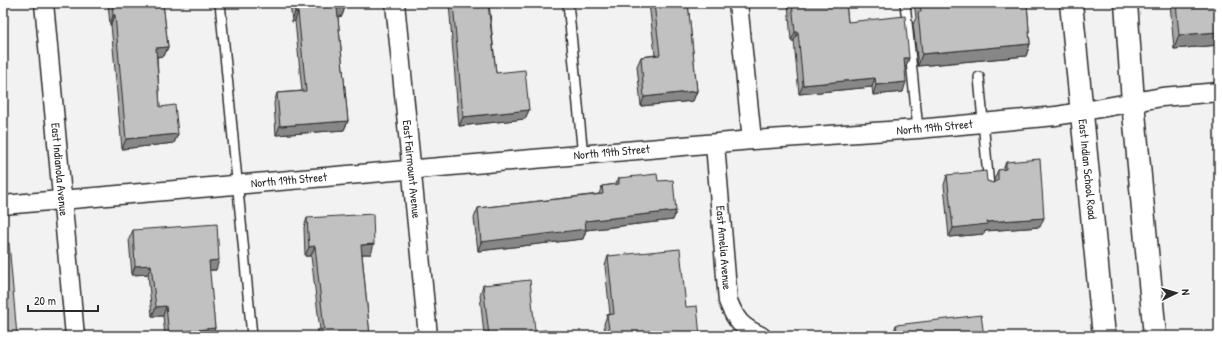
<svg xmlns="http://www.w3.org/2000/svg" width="1222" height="339" viewBox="0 0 1222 339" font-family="'Patrick Hand',sans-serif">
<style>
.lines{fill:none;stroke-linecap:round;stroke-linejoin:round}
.service-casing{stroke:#2b2b2b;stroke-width:12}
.minor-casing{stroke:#2b2b2b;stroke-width:21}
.secondary-casing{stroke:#2b2b2b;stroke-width:25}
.service{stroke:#fff;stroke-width:9}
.minor{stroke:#fff;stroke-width:18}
.secondary{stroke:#fff;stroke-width:22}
.wall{fill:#a6a6a6;stroke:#2b2b2b}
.shaded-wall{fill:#878787;stroke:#2b2b2b}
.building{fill:#c1c1c1;stroke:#2b2b2b}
.labels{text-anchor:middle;stroke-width:3;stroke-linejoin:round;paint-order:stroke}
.street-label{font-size:12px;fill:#2b2b2b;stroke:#fff}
</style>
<rect width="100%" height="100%" fill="#f2f2f2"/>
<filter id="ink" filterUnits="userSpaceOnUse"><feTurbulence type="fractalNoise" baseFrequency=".025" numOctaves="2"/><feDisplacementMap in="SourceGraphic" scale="8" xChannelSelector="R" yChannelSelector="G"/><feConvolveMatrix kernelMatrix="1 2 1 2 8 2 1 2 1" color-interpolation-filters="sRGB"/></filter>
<g filter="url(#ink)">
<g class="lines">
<g class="service-casing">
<g id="service">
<path d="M220,3L252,336"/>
<path d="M568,3L583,156"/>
<path d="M905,3L918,129"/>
<path d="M979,77L989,187"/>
</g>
</g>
<g class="minor-casing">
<g id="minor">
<path id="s1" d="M44,3L75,336"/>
<path id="s2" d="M395,3L428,336"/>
<path d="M738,3L752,140"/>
<path id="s3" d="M715,144L728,301C736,321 741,327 761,336"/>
<path id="s4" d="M3,205L752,140L918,129L1056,116L1162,97L1219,92"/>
</g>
</g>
<g class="secondary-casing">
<g id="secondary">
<path id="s5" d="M1071,3L1104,336"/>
<path d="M1126,3L1133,102L1155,336"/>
</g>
</g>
<use href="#service" class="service"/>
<use href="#minor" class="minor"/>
<use href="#secondary" class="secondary"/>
</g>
<g class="wall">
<path d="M108,3H163L168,47L164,56L157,57L160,107L178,134L174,143L122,149L111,25H110Z"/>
<path d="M290,3H345V7L342,16L338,17L348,121L344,130L276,135L274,103L277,93L302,91L295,21L292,22Z"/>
<path d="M449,3H489L496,73L529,110L525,119L459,126Z"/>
<path d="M649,3H688L697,91L693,101L641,106L637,66L641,57L655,55Z"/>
<path d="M788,3H846L848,22L909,58L906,67H904L903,92L873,95L872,87L799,94L794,41H791Z"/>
<path d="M914,3H1027L1030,44L1026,56L918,66L913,24L916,18Z"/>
<path d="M1170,3H1219V45L1174,49Z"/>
<path d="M1006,162L1040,227L985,231L984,234L949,237L944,185L947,175L987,181L993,183H994V180L998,170H1003Z"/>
<path d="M619,178L658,181L676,211L673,220L586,230L583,239L478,251L474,218L478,208L599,194L602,186L616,184Z"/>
<path d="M307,218L371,254H362L370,336H315L317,330H320L311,256H305L304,227Z"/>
<path d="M133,230L216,270H209L215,328L212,336H165L163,316H152L148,274L132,275L129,239Z"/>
<path d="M608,256L686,307L700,336H605L604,324L607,315L610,314L605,266Z"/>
<path d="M483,285L535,331L546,336H483V335H484L480,295Z"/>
<path d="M896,325L984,336H892Z"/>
</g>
<g class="shaded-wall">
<path d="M345,7L342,16L333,17L337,8Z"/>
<path d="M295,12H298L295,21L292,22Z"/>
<path d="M113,15H115L111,25H110Z"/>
<path d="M795,32H798L794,41H791Z"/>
<path d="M1219,32V45L1174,49L1179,35Z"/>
<path d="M1030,44L1026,56L918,66L922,54Z"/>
<path d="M168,47L164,56L153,57L156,48Z"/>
<path d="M904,58H909L906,67L900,68Z"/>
<path d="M875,78L872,87L799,94L803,85Z"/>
<path d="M906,82L903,92L873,95L876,85Z"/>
<path d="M697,91L693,101L641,106L644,97Z"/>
<path d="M529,110L525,119L459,126L463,117Z"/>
<path d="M348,121L344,130L276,135L280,126Z"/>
<path d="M178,134L174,143L122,149L126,139Z"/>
<path d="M676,211L673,220L586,230L583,239L478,251L481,242L585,221Z"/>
<path d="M1044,218L1040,227L985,231L984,234L949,237L953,228L987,222Z"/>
<path d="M374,244L371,254H357L361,245Z"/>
<path d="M315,246L311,256H305L309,247Z"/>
<path d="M219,260L216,270H205L209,261Z"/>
<path d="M151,265L148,274L132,275L135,266Z"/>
<path d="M166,306L163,316H152L156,307Z"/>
<path d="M215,328L212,336H184L186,331Z"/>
</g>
<g class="building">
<path d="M112,3H163L168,47L156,48L160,107L175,105L178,134L126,139L115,15H113Z"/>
<path d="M294,3H345V7L337,8L348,121L280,126L277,93L306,91L298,12H295Z"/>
<path d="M453,3H488L496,73L525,70L529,110L463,117Z"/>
<path d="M654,3H688L697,91L644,97L641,57L660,55Z"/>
<path d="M792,3H846L848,22L905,16L909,58H904L906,82L876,85L875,78L803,85L798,32H795Z"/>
<path d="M920,3H1027L1030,44L922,54L918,12H921Z"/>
<path d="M1176,3H1219V32L1179,35Z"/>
<path d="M1040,159L1044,218L987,222V224L953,228L947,175L986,171L987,181L993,183L998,180V170L1006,169V162Z"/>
<path d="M657,174L658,181L673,180L676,211L585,221L586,229L481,242L478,208L603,194L602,186L619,184V178Z"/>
<path d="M373,214L374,244L361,245L370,336H318L317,330L324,329L315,246L309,247L307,218Z"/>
<path d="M217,224L219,260L209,261L215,328L186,331L187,336H169L166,306L156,307L151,265L135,266L133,230Z"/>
<path d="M3,243H9L17,336H3Z"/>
<path d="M680,249L686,307L697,306L700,336H610L607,315L614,314L608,256Z"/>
<path d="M530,280L535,331L546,330V336H483V335H489L483,285Z"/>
<path d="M981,315L984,336H898L896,325Z"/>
</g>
</g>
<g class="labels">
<g class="street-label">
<text dy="4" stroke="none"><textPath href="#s4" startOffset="935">North 19th Street</textPath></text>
<text dy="4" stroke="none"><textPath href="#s4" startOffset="611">North 19th Street</textPath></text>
<text dy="4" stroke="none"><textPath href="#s5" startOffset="167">East Indian School Road</textPath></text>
<text dy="4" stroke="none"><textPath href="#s1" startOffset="167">East Indianola Avenue</textPath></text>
<text dy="4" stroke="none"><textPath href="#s2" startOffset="167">East Fairmount Avenue</textPath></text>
<text dy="4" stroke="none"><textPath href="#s4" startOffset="287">North 19th Street</textPath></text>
<text dy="4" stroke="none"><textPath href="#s3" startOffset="104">East Amelia Avenue</textPath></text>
</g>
</g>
<rect width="1222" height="339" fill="none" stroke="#fff" stroke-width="16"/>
<rect x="8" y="8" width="1206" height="323" fill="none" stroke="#2b2b2b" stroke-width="1.5" filter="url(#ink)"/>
<g transform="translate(1176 293) rotate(85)" stroke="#ffffff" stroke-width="3" paint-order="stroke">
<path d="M0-3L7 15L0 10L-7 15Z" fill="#2b2b2b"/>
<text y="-6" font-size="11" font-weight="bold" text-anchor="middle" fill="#2b2b2b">N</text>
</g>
<path d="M28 305v6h70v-6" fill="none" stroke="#2b2b2b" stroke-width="2"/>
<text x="34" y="305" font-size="12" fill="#2b2b2b" stroke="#ffffff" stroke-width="3" paint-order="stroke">20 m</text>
</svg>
